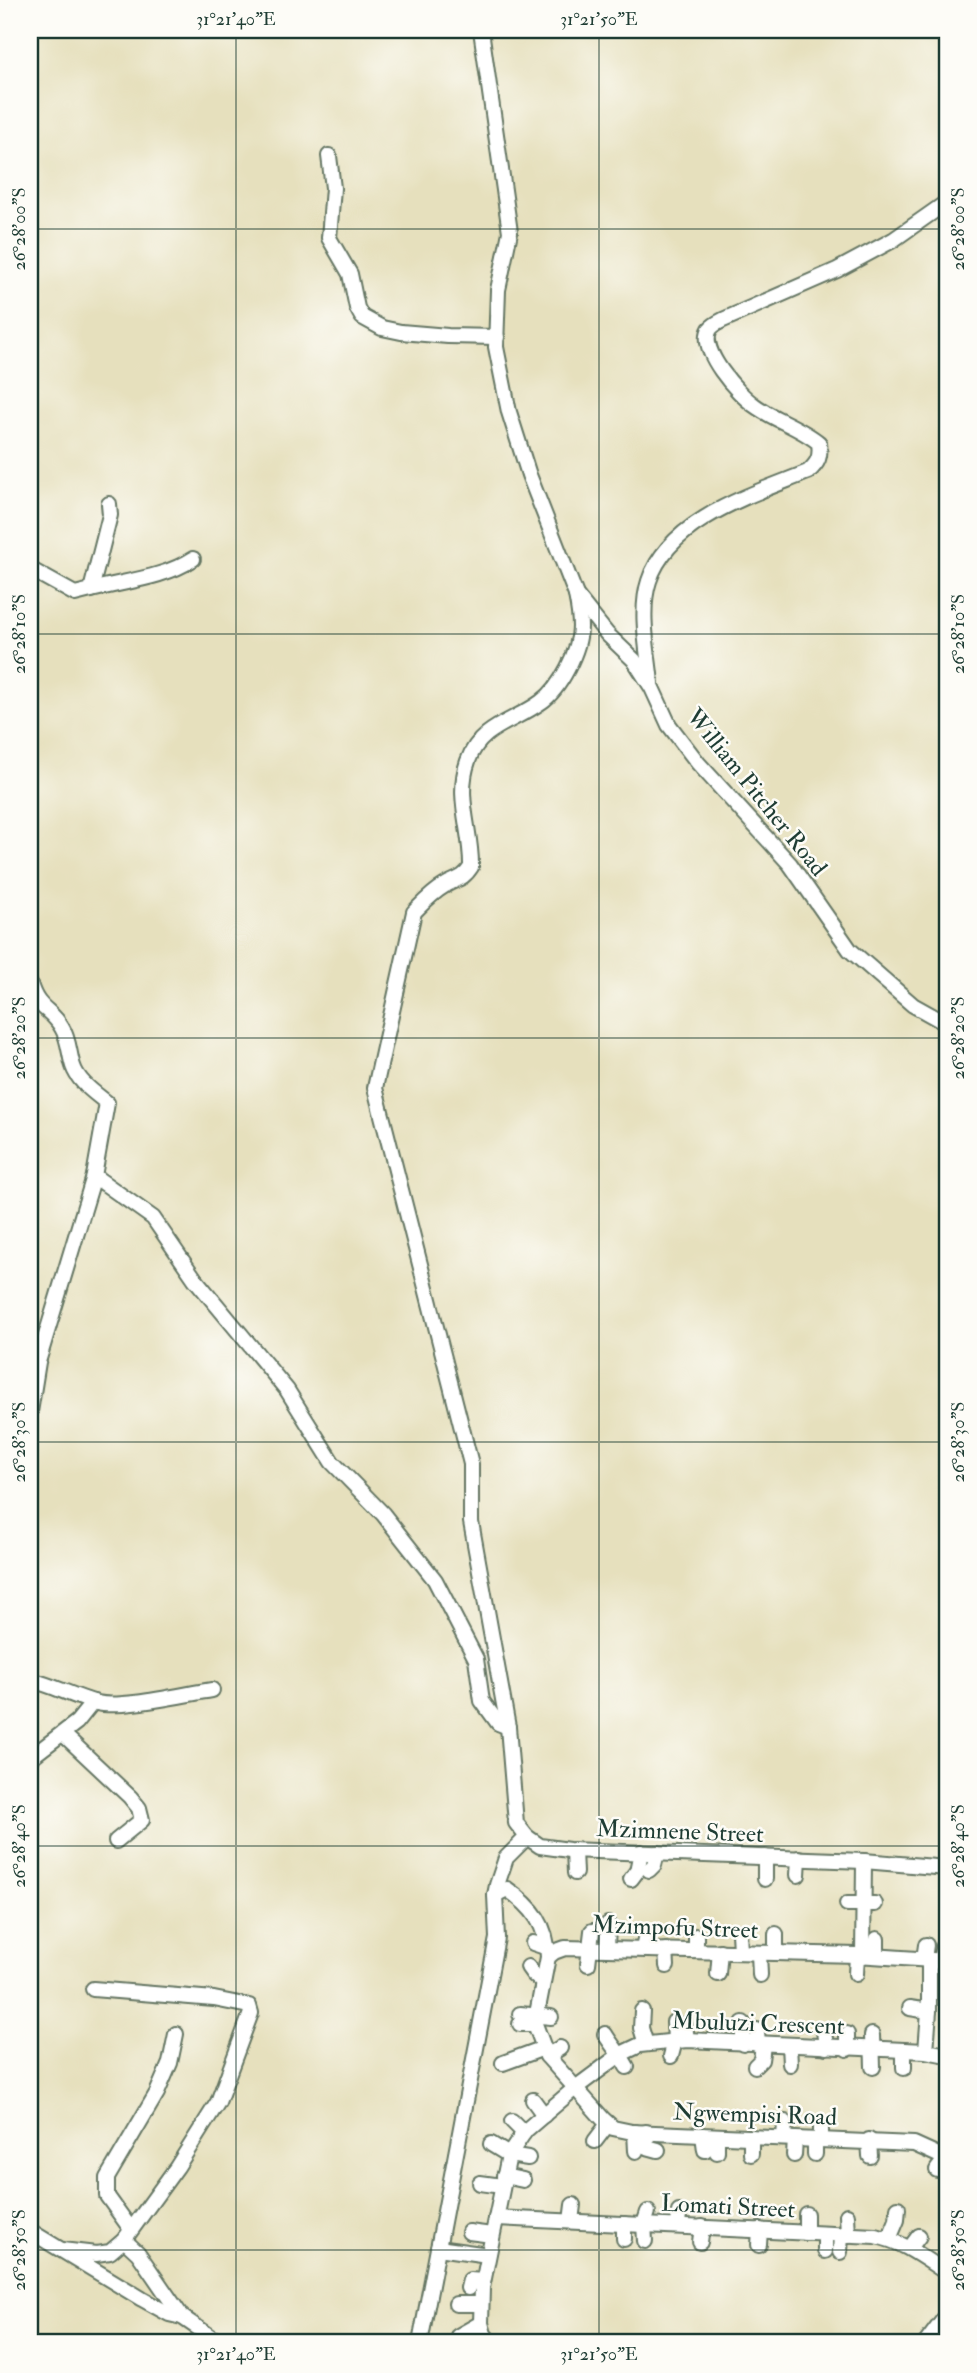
<svg xmlns="http://www.w3.org/2000/svg" width="977" height="2373" viewBox="0 0 977 2373" font-family="'IM FELL Double Pica',serif">
<style>
.lines{fill:none;stroke-linecap:round;stroke-linejoin:round}
.minor-casing{stroke:#657664;stroke-width:18}
.minor{stroke:#fff;stroke-width:14}
.ticks{fill:none;stroke:#1f3d34;stroke-width:2;stroke-opacity:0.45}
.labels{text-anchor:middle;stroke-width:5;stroke-linejoin:round;paint-order:stroke}
.street-label{font-size:24px;fill:#1f3d34;stroke:#fdfcf7}
.neatline{fill:none;stroke:#1f3d34;stroke-width:2.5}
.ticks-label{font-size:18px;text-anchor:middle;fill:#1f3d34}
</style>
<rect width="100%" height="100%" fill="#fdfcf7"/>
<filter id="ink" filterUnits="userSpaceOnUse"><feTurbulence type="fractalNoise" baseFrequency=".0143" numOctaves="2"/><feDisplacementMap in="SourceGraphic" scale="14" xChannelSelector="R" yChannelSelector="G"/><feConvolveMatrix kernelMatrix="1 2 1 2 8 2 1 2 1" color-interpolation-filters="sRGB"/></filter>
<filter id="wash" filterUnits="userSpaceOnUse"><feTurbulence type="fractalNoise" baseFrequency=".00686" numOctaves="4" result="noise"/><feDisplacementMap in="SourceGraphic" scale="28" xChannelSelector="R" yChannelSelector="G"/><feGaussianBlur stdDeviation="1.57" result="paint"/><feColorMatrix in="noise" values="0 0 0 0 0 0 0 0 0 0 0 0 0 0 0 0 0 1.4 0 .05"/><feComposite in="paint" operator="in"/></filter>
<g filter="url(#wash)">
<rect width="100%" height="100%" fill="#e6e0bd"/>
</g>
<g filter="url(#ink)">
<g class="lines">
<g class="minor-casing">
<g id="minor">
<path d="M481,30L510,232L498,290L496,347L509,412L529,475L576,595L607,634L634,660L652,688L669,725L698,763L790,864L850,950L913,1005L947,1024"/>
<path d="M329,156L333,188L329,238L350,274L357,308L362,317L382,328L401,332L448,336L497,337"/>
<path d="M30,569L75,594L91,590L110,515L109,504"/>
<path d="M91,590C125,581 164,578 193,559"/>
<path d="M576,595C578,605 580,616 580,627C580,650 560,689 541,702C514,722 480,726 468,761C455,797 472,831 471,867C462,881 456,878 444,886C432,893 423,903 414,912L375,1088L471,1464V1522L508,1727L516,1823L527,1837L540,1846L569,1850L864,1861L947,1868"/>
<path d="M651,683C648,652 639,611 649,581C669,519 754,494 808,472C818,463 821,457 819,443C800,427 774,420 754,405C738,394 698,350 710,329C713,325 719,322 723,320L837,270L893,240L947,202"/>
<path d="M30,984C38,1011 51,1008 62,1028C69,1039 69,1054 73,1066C78,1082 95,1093 107,1103L94,1176L38,1362L30,1412"/>
<path d="M94,1176L153,1218L195,1279L287,1390L332,1462L383,1514L435,1580L476,1659L482,1701L498,1723L508,1727"/>
<path d="M30,1680C53,1685 74,1697 97,1703C122,1709 184,1694 212,1690"/>
<path d="M63,1734L130,1797L139,1808L142,1820L116,1841"/>
<path d="M30,1758L77,1722L93,1702"/>
<path d="M574,1850L575,1873"/>
<path d="M765,1857V1879"/>
<path d="M649,1870L654,1865L657,1853"/>
<path d="M798,1875L799,1858"/>
<path d="M631,1879L637,1871L641,1852"/>
<path d="M495,1895L507,1889C533,1907 547,1925 548,1957"/>
<path d="M847,1904H875"/>
<path d="M739,1932L740,1952"/>
<path d="M696,1936V1951"/>
<path d="M877,1939V1956"/>
<path d="M533,1943L548,1948"/>
<path d="M607,1948L608,1924"/>
<path d="M643,1949L646,1935"/>
<path d="M666,1950L667,1966"/>
<path d="M759,1953L760,1975"/>
<path d="M776,1953V1934"/>
<path d="M863,1956L864,1861"/>
<path d="M924,1959L926,1945"/>
<path d="M941,1961L944,1946"/>
<path d="M947,1961L857,1955L565,1948L554,1952L548,1957L535,2024L547,2056L603,2119L613,2128L632,2132L914,2144L947,2159"/>
<path d="M588,1964L592,1931"/>
<path d="M528,1967L533,1974L542,1982"/>
<path d="M718,1974L720,1951"/>
<path d="M856,1974L857,1955"/>
<path d="M910,2008L929,2011"/>
<path d="M642,2011L641,2028L646,2044"/>
<path d="M520,2014L551,2017"/>
<path d="M743,2023V2044"/>
<path d="M520,2024H535"/>
<path d="M685,2025L687,2040"/>
<path d="M757,2030L758,2045"/>
<path d="M824,2031L826,2047"/>
<path d="M605,2034C612,2046 621,2055 627,2067"/>
<path d="M847,2034V2049"/>
<path d="M872,2035L873,2067"/>
<path d="M789,2045L790,2064"/>
<path d="M926,2051L929,2011V1960"/>
<path d="M547,2056L560,2048"/>
<path d="M671,2056L675,2041L674,2022"/>
<path d="M503,2063L544,2048"/>
<path d="M755,2066L761,2060L763,2045"/>
<path d="M904,2068V2050"/>
<path d="M533,2100L544,2115"/>
<path d="M512,2121L524,2133"/>
<path d="M821,2125V2140"/>
<path d="M635,2132L636,2151"/>
<path d="M646,2132L647,2147L658,2150"/>
<path d="M703,2135L705,2150"/>
<path d="M751,2137V2154"/>
<path d="M784,2138L785,2122"/>
<path d="M815,2140V2154"/>
<path d="M869,2140L870,2156"/>
<path d="M595,2141L608,2124"/>
<path d="M491,2144L509,2155L528,2158"/>
<path d="M717,2152V2136"/>
<path d="M794,2155L795,2139"/>
<path d="M937,2170L946,2158"/>
<path d="M504,2176L523,2180"/>
<path d="M480,2183L502,2186"/>
<path d="M806,2214V2233"/>
<path d="M847,2215L848,2235"/>
<path d="M496,2218L875,2236C903,2241 924,2258 947,2273"/>
<path d="M571,2221L573,2205"/>
<path d="M678,2226L679,2212"/>
<path d="M130,2228L107,2196V2178L157,2093L170,2063L176,2034"/>
<path d="M30,2231L142,2299L169,2314L182,2317L220,2343"/>
<path d="M469,2232L492,2235"/>
<path d="M825,2234V2251"/>
<path d="M624,2239V2224"/>
<path d="M889,2239L897,2220L898,2208"/>
<path d="M124,2240L138,2253L182,2317"/>
<path d="M645,2241L644,2224L648,2212"/>
<path d="M700,2242L702,2227"/>
<path d="M759,2245L760,2230"/>
<path d="M438,2248L488,2255"/>
<path d="M910,2248L919,2236"/>
<path d="M62,2250L96,2254L110,2252L124,2240L177,2167L218,2102L251,2013L249,2006L214,1999L93,1989"/>
<path d="M840,2252L841,2235"/>
<path d="M468,2288L470,2280L483,2281"/>
<path d="M456,2304H481"/>
<path d="M458,2336L481,2323"/>
<path d="M420,2343L497,1938L495,1895L497,1885L506,1858L527,1837"/>
<path d="M491,2343L484,2334L481,2323L482,2288L509,2155L525,2131L574,2089L621,2054L640,2045L687,2040L926,2051L947,2055"/>
<path d="M926,2343L947,2315"/>
</g>
</g>
<use href="#minor" class="minor"/>
</g>
</g>
<path class="ticks" d="M236,30V2343M599,30V2343M30,229H947M30,634H947M30,1038H947M30,1442H947M30,1846H947M30,2250H947"/>
<g class="labels">
<g class="street-label">
<text transform="translate(757 792) rotate(51)" y="8">William Pitcher Road</text>
<text transform="translate(680 1831) rotate(2)" y="8">Mzimnene Street</text>
<text transform="translate(675 1927) rotate(2)" y="8">Mzimpofu Street</text>
<text transform="translate(758 2023) rotate(2)" y="8">Mbuluzi Crescent</text>
<text transform="translate(755 2114) rotate(2)" y="8">Ngwempisi Road</text>
<text transform="translate(728 2206) rotate(3)" y="8">Lomati Street</text>
</g>
</g>
<rect width="977" height="2373" fill="none" stroke="#fdfcf7" stroke-width="77"/>
<rect x="38" y="38" width="901" height="2296" class="neatline"/>
<g class="ticks-label">
<text x="236" y="25">31°21'40"E</text>
<text x="599" y="25">31°21'50"E</text>
<text transform="translate(19 229) rotate(-90)" y="6">26°28'00"S</text>
<text transform="translate(958 229) rotate(-90)" y="6">26°28'00"S</text>
<text transform="translate(19 634) rotate(-90)" y="6">26°28'10"S</text>
<text transform="translate(958 634) rotate(-90)" y="6">26°28'10"S</text>
<text transform="translate(19 1038) rotate(-90)" y="6">26°28'20"S</text>
<text transform="translate(958 1038) rotate(-90)" y="6">26°28'20"S</text>
<text transform="translate(19 1442) rotate(-90)" y="6">26°28'30"S</text>
<text transform="translate(958 1442) rotate(-90)" y="6">26°28'30"S</text>
<text transform="translate(19 1846) rotate(-90)" y="6">26°28'40"S</text>
<text transform="translate(958 1846) rotate(-90)" y="6">26°28'40"S</text>
<text transform="translate(19 2250) rotate(-90)" y="6">26°28'50"S</text>
<text transform="translate(958 2250) rotate(-90)" y="6">26°28'50"S</text>
<text x="236" y="2360">31°21'40"E</text>
<text x="599" y="2360">31°21'50"E</text>
</g>
</svg>
